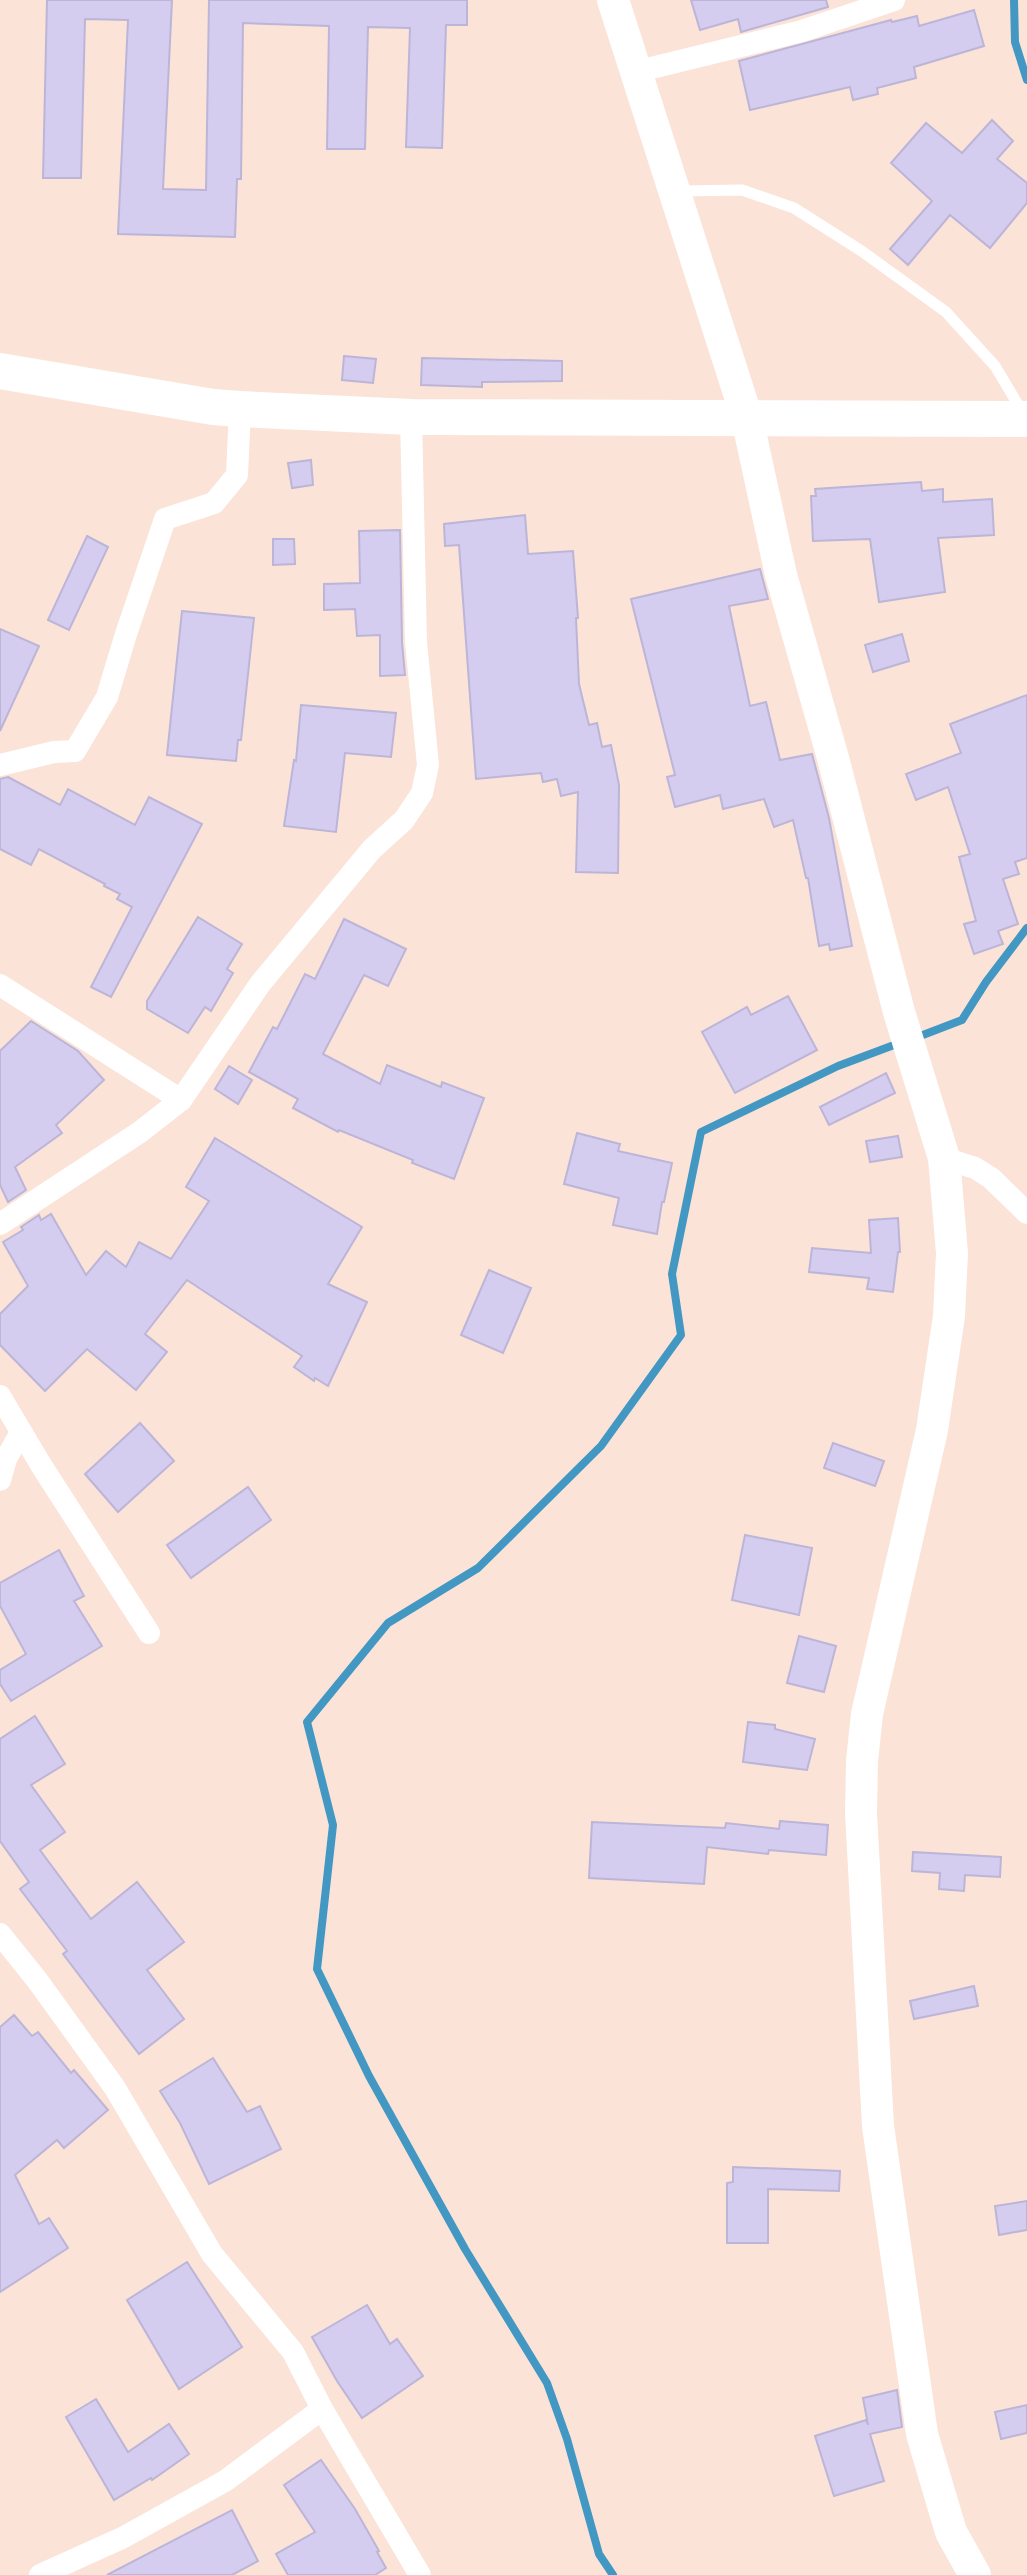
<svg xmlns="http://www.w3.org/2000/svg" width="1027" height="2575" viewBox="0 0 1027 2575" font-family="'Fira Sans',sans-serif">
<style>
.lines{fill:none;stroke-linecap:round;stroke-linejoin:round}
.stream{stroke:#4298c2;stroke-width:8}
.building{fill:#d4cdf0;stroke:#bcb5d7;stroke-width:2}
.lane{stroke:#fff;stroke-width:11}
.street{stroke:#fff;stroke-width:22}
.secondary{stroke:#fff;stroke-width:32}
.primary{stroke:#fff;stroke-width:36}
</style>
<rect width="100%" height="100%" fill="#fbe3d8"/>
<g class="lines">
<g class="stream">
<path d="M1014,0L1015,42L1027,80"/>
<path d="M915,1038L962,1020L986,982L1027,928"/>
<path d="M613,2575L599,2554L567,2439L547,2383L465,2249L369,2076L317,1969L333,1825L307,1722L388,1623L478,1568L601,1446L681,1335L672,1274L701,1132L838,1066L902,1042"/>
</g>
</g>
<g class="building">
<path d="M47,0H172L163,189L206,190L209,0H467V25H446L442,148L406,147L410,28L368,27L365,149H327L329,26L243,23L241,179H237L235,237L118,234L128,20L85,19L81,178H43Z"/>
<path d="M691,0H826L828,7L741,32L738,19L700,30Z"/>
<path d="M974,10L984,46L914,67L916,78L877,88L878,94L853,100L850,87L750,110L739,61L891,20L892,22L917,16L919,26Z"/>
<path d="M992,120L1013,141L997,159L1027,183V203L990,248L950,215L908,265L890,249L932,201L891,163L926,123L962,153Z"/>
<path d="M344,356L376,359L373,383L342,380Z"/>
<path d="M422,358L562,361V381L482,382V387L421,385Z"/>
<path d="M311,460L313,485L292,488L288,463Z"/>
<path d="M921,482L922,491L943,489V502L992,499L994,535L938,538L945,592L879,602L870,539L813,541L811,496H816L815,489Z"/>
<path d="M525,515L528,554L573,551L578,618H576L579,684L589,725L597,723L602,747L611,745L619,785L618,873L576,872L578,792L561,796L557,779L543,782L541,773L476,779L459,545L445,546L444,524Z"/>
<path d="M400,530L402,642L405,675L380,676V635L357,636L355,609L324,610V584L360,583L359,531Z"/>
<path d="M87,536L108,547L69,630L48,620Z"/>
<path d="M273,539H294L295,564L273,565Z"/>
<path d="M760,569L768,599L729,606L750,706L766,702L780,760L812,754L829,818L852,946L830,950L829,944L819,946L808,878H806L793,820L774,827L764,799L723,809L720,795L675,807L667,777L675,775L631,599Z"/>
<path d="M182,611L254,618L241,740H238L236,761L167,755Z"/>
<path d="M0,629L39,646L0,731Z"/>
<path d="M902,634L909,661L873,672L865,645Z"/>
<path d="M1027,695V858L1015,862L1019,874L1003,879L1018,924L998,931L1003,944L974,954L964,924L976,921L959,857L970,854L948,787L916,800L906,774L961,753L950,724Z"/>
<path d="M301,705L396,713L391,757L345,753L336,832L284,826L294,760L296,761Z"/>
<path d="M8,777L60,805L68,789L135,825L149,797L202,824L111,997L91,987L132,907L117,899L120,894L104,886L105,884L39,849L31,865L0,849V779Z"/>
<path d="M198,917L242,944L227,969L233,973L211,1011L205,1007L188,1033L147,1009V1001Z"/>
<path d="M344,919L406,949L388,986L364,975L323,1054L380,1084L387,1065L441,1087L442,1082L484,1098L454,1179L412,1163L413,1160L339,1130L338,1132L293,1108L298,1099L249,1072L273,1027L277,1029L305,974L315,979Z"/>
<path d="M788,996L817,1050L735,1093L702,1032L747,1007L751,1015Z"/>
<path d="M31,1021L78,1051L104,1080L56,1125L62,1133L15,1167L26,1190L8,1202L0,1185V1051Z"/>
<path d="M229,1066L252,1080L238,1104L215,1089Z"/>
<path d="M886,1073L895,1093L829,1125L820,1107Z"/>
<path d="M577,1133L620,1144L618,1151L672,1163L664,1202H662L657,1234L613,1225L619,1198L564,1184Z"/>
<path d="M898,1136L902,1157L870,1162L866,1141Z"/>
<path d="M215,1138L362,1227L328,1284L367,1302L328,1386L315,1378L314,1381L294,1367L302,1356L187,1280L145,1334L167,1352L136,1390L87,1349L45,1391L0,1345V1314L28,1286L3,1242L23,1230L21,1227L39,1215L41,1220L51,1214L86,1275L106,1251L126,1267L139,1242L171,1259L209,1201L186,1187Z"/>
<path d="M898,1218L900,1252H898L893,1292L867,1289L869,1278L809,1272L812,1248L871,1253L869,1220Z"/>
<path d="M489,1270L531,1288L503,1353L461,1335Z"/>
<path d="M140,1423L174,1461L118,1512L85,1474Z"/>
<path d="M833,1443L884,1461L875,1486L824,1468Z"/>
<path d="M248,1487L271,1520L191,1578L167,1545Z"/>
<path d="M745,1535L812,1548L799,1615L732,1600Z"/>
<path d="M59,1550L84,1596L74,1601L102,1646L11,1701L0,1684V1670L26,1654L0,1606V1583Z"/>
<path d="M799,1636L836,1646L824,1692L787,1683Z"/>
<path d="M35,1716L65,1764L31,1785L65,1832L40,1850L91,1919L137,1882L184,1942L147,1970L184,2019L139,2054L63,1954L67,1951L20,1889L29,1882L0,1841V1739Z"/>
<path d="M748,1722L775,1725V1729L815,1739L807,1770L743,1762Z"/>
<path d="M780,1821L828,1825L826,1855L769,1850L768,1854L707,1847L704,1884L589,1878L592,1822L725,1828L726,1823L779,1829Z"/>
<path d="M913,1852L1001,1857L1000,1877L965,1875L964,1891L939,1889L940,1873L912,1871Z"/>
<path d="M974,1986L978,2006L914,2019L910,2001Z"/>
<path d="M14,2015L32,2036L38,2032L71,2073L74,2070L108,2110L64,2148L57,2140L15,2175L39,2224L49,2218L68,2248L0,2292V2027Z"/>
<path d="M213,2058L247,2112L260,2106L281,2149L209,2184L180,2123L160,2091Z"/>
<path d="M733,2167L840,2171L839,2191L768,2189V2243H727V2183L733,2182Z"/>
<path d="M1027,2201V2230L999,2235L995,2206Z"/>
<path d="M187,2262L242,2347L179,2389L127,2300Z"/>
<path d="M367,2305L390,2344L397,2339L423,2376L362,2418L337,2381L312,2337Z"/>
<path d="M897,2390L902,2427L870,2434L884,2481L834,2496L815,2436L866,2420L868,2425L863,2398Z"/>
<path d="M96,2399L128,2452L169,2424L189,2454L152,2480L151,2478L114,2500L66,2417Z"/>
<path d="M1027,2405V2433L1001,2439L995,2412Z"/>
<path d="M321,2460L355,2509L379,2551L377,2552L386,2568L375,2575H288L276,2554L315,2532L284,2485Z"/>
<path d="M232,2510L258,2561L232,2575H107Z"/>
</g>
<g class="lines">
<path class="lane" d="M678,191L742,190L794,208L863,252L946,312L995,366L1023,413"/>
<g class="street">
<path d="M635,72L802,31L894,0"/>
<path d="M0,765L54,752L75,751L107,697L126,634L165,519L214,503L237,475L240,409"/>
<path d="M0,985L181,1100"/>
<path d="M944,1158L975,1168L991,1178L1027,1213"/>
<path d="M0,1224L140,1132L181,1100L260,984L372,849L404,820L422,793L428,765L416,642L411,417"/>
<path d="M0,1396L41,1465L149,1633"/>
<path d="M0,1480L6,1459L21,1432"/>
<path d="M0,1934L37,1980L115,2088L212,2254L293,2352L322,2409L420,2575"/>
<path d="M40,2575L122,2538L225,2481L322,2409"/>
</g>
<path class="secondary" d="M613,0L747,418L781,575L833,758L899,1012L944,1158L952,1253L949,1316L932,1430L867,1714L862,1761L861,1813L878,2126L922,2434L951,2532L975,2575"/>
<path class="primary" d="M0,371L213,407L240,409L411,417L1027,419"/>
</g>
</svg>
